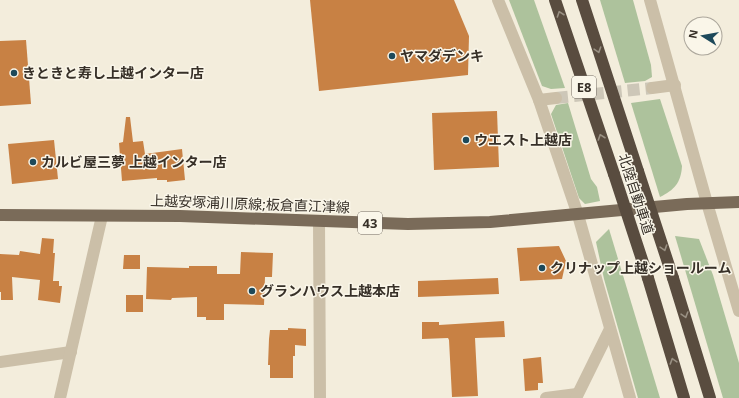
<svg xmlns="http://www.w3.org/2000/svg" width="739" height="398" viewBox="0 0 739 398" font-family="'Noto Sans','Noto Sans JP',sans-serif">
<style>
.green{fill:#adc29c}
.building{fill:#c88144}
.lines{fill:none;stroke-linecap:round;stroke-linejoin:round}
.minor-tunnel{stroke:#cdc7b8;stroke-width:12;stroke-dasharray:12 6;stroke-linecap:butt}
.minor{stroke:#cbbfa8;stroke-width:12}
.major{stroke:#7a6b59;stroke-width:12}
.highway{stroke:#594c3f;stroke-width:12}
.highway-bridge{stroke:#594c3f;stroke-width:12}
.oneway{stroke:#999083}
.poi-dot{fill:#1d495a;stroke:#faf6e9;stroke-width:1.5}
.labels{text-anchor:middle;stroke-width:3;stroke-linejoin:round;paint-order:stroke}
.shield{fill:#faf6e9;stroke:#726b62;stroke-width:1}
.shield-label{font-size:13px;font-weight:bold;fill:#373028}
.poi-label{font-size:14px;font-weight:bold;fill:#373028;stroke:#faf6e9;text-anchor:start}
.street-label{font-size:14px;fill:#373028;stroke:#faf6e9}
</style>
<rect width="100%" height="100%" fill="#f3eddc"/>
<g class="green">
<path d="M509,0H534L565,88L551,89L542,86Z"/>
<path d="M600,0H633L651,65L652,77L645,81L625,83Z"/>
<path d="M660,99L682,166C681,183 674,190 660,197L631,103Z"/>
<path d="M568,103L591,179L597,187L600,201L585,204L579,198L551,114L556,105Z"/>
<path d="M609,229L660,398H638L604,279L596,242Z"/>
<path d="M675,236L699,239L713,275L739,363V398H723Z"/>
</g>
<g class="building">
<path d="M310,0H454L469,36L468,75L319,91Z"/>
<path d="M26,40L31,104L0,106V41Z"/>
<path d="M497,111L499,167L434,170L432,113Z"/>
<path d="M126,117H130L133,142L143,141L145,154L182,149L185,180L167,182V180H157V178L122,181L119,143L123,142Z"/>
<path d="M54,140L58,179L12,184L8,144Z"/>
<path d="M42,238L54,239L53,253H55L53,281H59V286H62L60,303L38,300L40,280L12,277L13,300H1V292H0V254L19,255L20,251L40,254Z"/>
<path d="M559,246L566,261L562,279L520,281L517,248Z"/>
<path d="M241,252L273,253L272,277H265L264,305L224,304V320H206V317H197V297L172,298L171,300L146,299L147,267L189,268V266H217V274H240Z"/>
<path d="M124,255H140V269H123Z"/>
<path d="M498,278L499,294L418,297V281Z"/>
<rect x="126" y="295" width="17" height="17"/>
<path d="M504,321L505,337L475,338L478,396L452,397L449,340L448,338L422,339V322H439V325Z"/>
<path d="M288,328L306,329V346L295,345V356H293V378H270V365H268L269,339L270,330H288Z"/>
<path d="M541,357L543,383H538V390L525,391L523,359Z"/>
</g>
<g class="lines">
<path class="minor-tunnel" d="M556,98L652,88"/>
<g class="minor">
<path d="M498,0L539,100L578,215L630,398"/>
<path d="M650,0L707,203L739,311"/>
<path d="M652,88L675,85"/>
<path d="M539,100L556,98"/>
<path d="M319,221L320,398"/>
<path d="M0,362L71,352"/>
<path d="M60,398L102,216"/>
<path d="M546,398L577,394"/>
<path d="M576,398L610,329"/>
</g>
<path class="major" d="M0,215L180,216L408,224L490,222L687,204L739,202"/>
<g class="highway">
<path d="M555,0L614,174"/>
<path d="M582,0L638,171"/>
<path d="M648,278L684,398"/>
<path d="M673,278L710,398"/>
</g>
<g class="highway-bridge">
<path d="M638,171L673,278"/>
<path d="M614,174L648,278"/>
</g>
</g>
<defs><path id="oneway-chevron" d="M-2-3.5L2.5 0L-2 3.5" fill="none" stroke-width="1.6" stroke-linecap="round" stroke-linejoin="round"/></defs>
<g class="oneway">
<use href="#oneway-chevron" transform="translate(560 14) rotate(-109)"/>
<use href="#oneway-chevron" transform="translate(598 50) rotate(72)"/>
<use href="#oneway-chevron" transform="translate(601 137) rotate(-109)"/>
<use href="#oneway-chevron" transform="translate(664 248) rotate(72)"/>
<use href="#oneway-chevron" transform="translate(685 315) rotate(73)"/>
<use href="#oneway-chevron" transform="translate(673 361) rotate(-107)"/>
</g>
<g class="poi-dot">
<circle cx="392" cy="56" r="4"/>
<circle cx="14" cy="73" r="4"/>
<circle cx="466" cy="140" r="4"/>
<circle cx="33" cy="162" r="4"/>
<circle cx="542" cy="268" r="4"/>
<circle cx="252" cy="291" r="4"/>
</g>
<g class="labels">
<g class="shield">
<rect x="572" y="76" width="24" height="22" rx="3"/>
<rect x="358" y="212" width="24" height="22" rx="3"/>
</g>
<g class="shield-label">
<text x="584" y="92">E8</text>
<text x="370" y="228">43</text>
</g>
<g class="poi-label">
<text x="400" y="61">ヤマダデンキ</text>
<text x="22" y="78">きときと寿し上越インター店</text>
<text x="474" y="145">ウエスト上越店</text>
<text x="41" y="167">カルビ屋三夢 上越インター店</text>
<text x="550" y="273">クリナップ上越ショールーム</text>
<text x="260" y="296">グランハウス上越本店</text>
</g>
<g class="street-label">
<text transform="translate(636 194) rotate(72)" y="5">北陸自動車道</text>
<text transform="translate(250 204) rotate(2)" y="5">上越安塚浦川原線;板倉直江津線</text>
</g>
</g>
<g transform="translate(703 36) rotate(281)"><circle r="19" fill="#faf6e9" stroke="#aca79c"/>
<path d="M0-3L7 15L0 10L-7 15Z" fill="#1d495a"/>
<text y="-6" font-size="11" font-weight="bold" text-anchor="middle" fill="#373028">N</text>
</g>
</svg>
